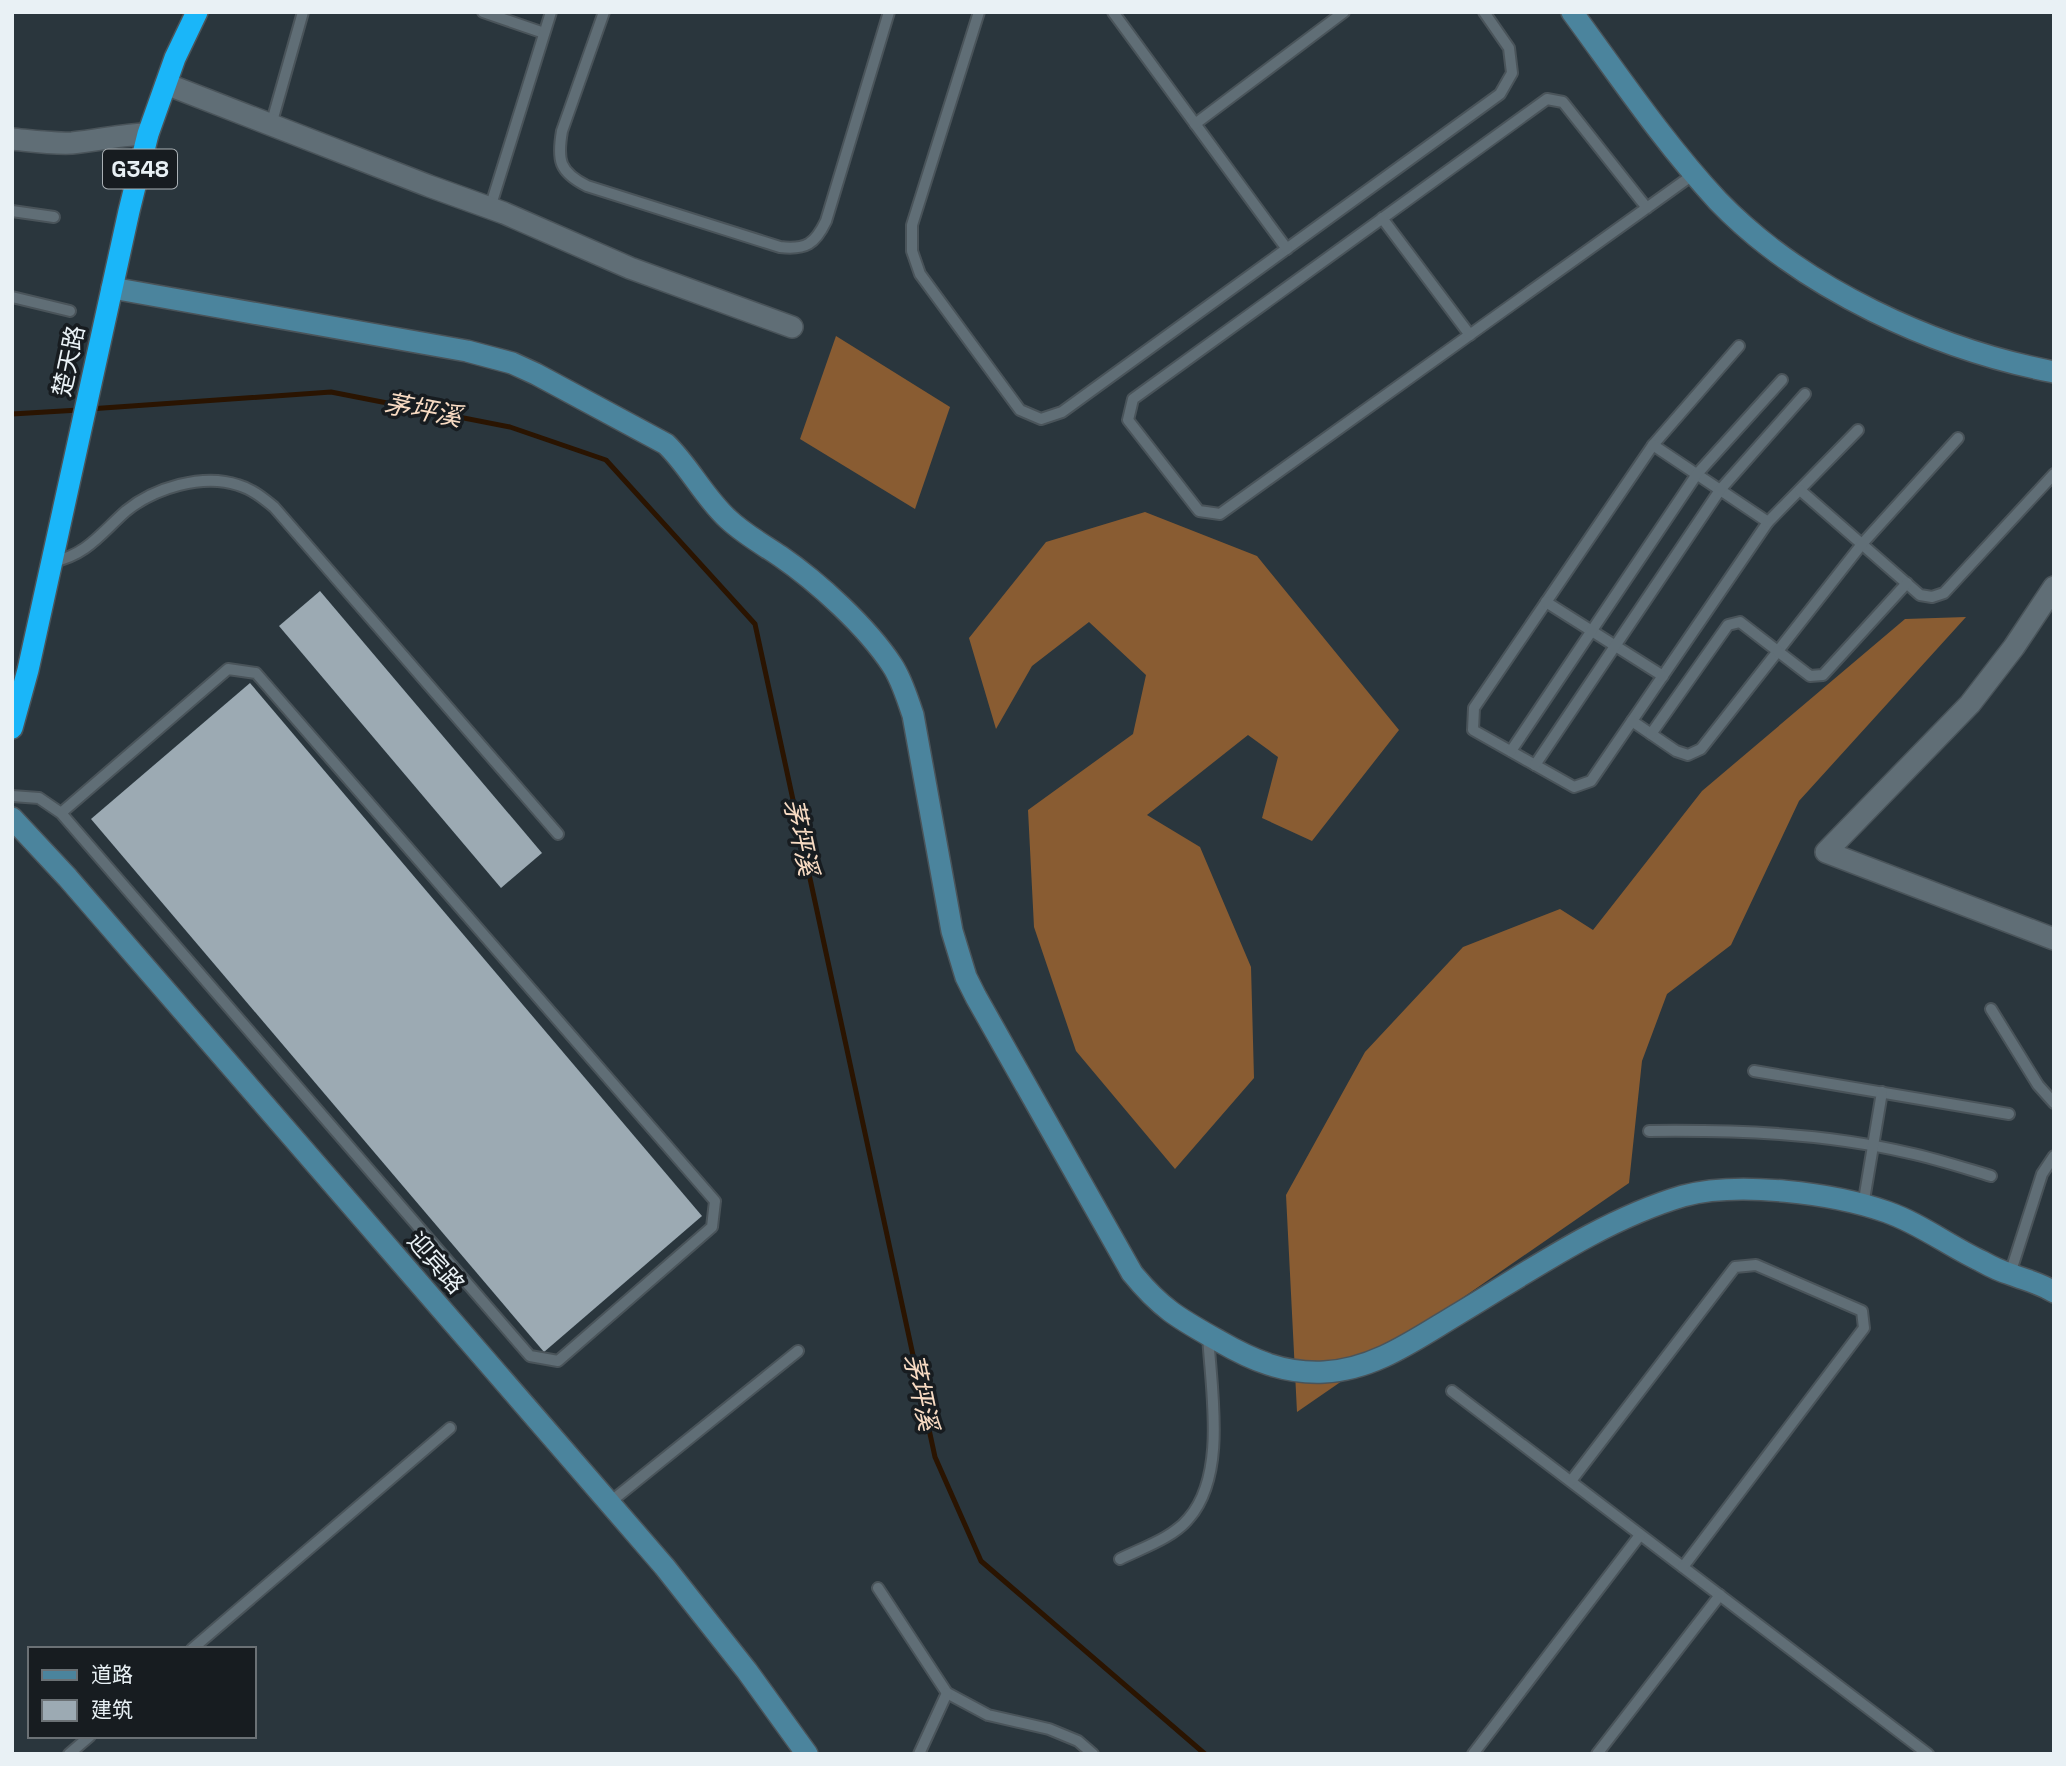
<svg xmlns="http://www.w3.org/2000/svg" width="2066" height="1766" viewBox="0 0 2066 1766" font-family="'Space Grotesk','Noto Sans SC',sans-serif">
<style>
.forest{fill:#895c32}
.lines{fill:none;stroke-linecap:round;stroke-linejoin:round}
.stream{stroke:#2a1401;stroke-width:5}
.building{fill:#9caab3}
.lane-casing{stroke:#4a545a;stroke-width:14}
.street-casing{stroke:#4a545a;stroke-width:24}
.secondary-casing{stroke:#4a545a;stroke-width:24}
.highway-casing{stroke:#4a545a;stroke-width:24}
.lane{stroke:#606e76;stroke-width:10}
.street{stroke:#606e76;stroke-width:21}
.secondary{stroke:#4b849d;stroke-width:21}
.highway{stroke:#1ab6f9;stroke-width:21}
.labels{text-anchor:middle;stroke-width:7;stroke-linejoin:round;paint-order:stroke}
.shield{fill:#171c20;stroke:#aab1b5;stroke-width:2}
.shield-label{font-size:23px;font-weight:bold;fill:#e9f1f5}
.street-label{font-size:24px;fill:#e9f1f5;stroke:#171c20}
.water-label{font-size:26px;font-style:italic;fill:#f8dbc3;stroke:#171c20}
</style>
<rect width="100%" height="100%" fill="#2a363d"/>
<g class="forest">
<path d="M836,336L950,407L915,509L800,439Z"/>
<path d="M1145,512L1257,556L1399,730L1312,841L1262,818L1278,757L1248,735L1147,815L1200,847L1251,967L1254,1078L1175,1169L1076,1051L1034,927L1028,810L1133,734L1146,675L1089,622L1032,666L996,729L969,638L1046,542Z"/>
<path d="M1966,617L1799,801L1731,945L1667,994L1642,1061L1629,1183L1297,1412L1286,1195L1365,1052L1463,947L1560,909L1593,930L1702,791L1905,619Z"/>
</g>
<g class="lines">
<g class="stream">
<path d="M89,409L331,392L510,427L606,460L755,624L935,1457L981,1561L1205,1754"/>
<path d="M12,414L79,410"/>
</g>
</g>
<g class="building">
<path d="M320,591L542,853L501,888L279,626Z"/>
<path d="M250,683L702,1216L544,1352L91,819Z"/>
</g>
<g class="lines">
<g class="lane-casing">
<g id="lane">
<path d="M483,12L544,33"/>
<path d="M604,12L562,131C557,160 559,172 587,186L780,247C806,250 815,244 826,221L889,12"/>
<path d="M979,12L912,225V251L920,274L1020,410L1041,419L1062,412L1500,94L1512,73L1509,48L1484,12"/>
<path d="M1113,12L1287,249"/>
<path d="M1195,124L1344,12"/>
<path d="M271,125L303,12"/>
<path d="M490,208L551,12"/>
<path d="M1647,208L1563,102L1547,99L1133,399L1128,420L1199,511L1220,514L1694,174"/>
<path d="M12,211L54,217"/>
<path d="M1382,218L1470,335"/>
<path d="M12,297L70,311"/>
<path d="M1739,346L1653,445L1474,708L1473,730L1574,787L1591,781L1768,522L1858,430"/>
<path d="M1653,445L1768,522"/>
<path d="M1800,490L1920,595L1932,597L1944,593L2054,474"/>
<path d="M52,562C87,555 101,533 126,511C154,488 203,473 238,485C252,489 263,498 274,507L558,834"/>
<path d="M1546,602L1663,676"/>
<path d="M1632,721L1676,751L1688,755L1701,749L1862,544L1958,438"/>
<path d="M1651,734L1728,625L1740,622L1810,676L1823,675L1907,583"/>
<path d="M1511,751L1697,474L1782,380"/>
<path d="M1535,765L1720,490L1805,394"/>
<path d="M12,796L39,798L61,813L530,1356L558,1361L712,1227L715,1201L256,673L228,669L61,813"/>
<path d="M1991,1009L2038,1085L2054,1103"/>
<path d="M1754,1071L2009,1114"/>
<path d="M1649,1131C1736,1130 1824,1133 1909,1153C1937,1159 1964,1168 1991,1176"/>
<path d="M1863,1206L1882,1092"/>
<path d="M2010,1274L2042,1174L2054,1156"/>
<path d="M1452,1391L1928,1754"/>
<path d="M1571,1481L1735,1267L1756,1265L1862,1311L1864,1328L1683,1567"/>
<path d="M609,1503L798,1351"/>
<path d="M1120,1559C1142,1548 1173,1538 1189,1518C1227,1474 1211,1390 1208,1335"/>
<path d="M878,1588L947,1693L988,1715L1049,1729L1078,1741L1093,1754"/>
<path d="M192,1649L450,1428"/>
<path d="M69,1754L90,1736"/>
<path d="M919,1754L947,1693"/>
<path d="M1473,1754L1640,1535"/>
<path d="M1597,1754L1720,1595"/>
</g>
</g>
<g class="street-casing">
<g id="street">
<path d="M166,84L429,186L504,213L630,268L792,327"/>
<path d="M12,139C32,141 52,144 72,143C98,141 122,134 148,134"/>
<path d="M2054,587L2014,647L1970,704L1826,852L2054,939"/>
</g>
</g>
<g class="secondary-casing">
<g id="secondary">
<path d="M1572,12C1619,76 1664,143 1718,201C1803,289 1935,349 2054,372"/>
<path d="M112,288L467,351L512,363L536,374L666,444C689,466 704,497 728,519C744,534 762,544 780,556C818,582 867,627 892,665C902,680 907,698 913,715L952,931L966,977L976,997L1132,1273C1161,1309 1180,1319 1219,1341C1252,1360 1284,1374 1324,1372C1374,1370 1416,1339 1458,1314C1530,1271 1602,1220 1683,1196C1738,1181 1833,1193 1887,1212C1921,1224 1949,1246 1981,1261C1990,1266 2000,1271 2010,1274C2025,1280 2040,1283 2054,1292"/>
<path d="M12,818L68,878L664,1566L747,1671L807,1754"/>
</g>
</g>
<g class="highway-casing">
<path id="highway" d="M12,728L28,670L129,211L148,134L175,58L197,12"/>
</g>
<use href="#lane" class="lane"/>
<use href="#street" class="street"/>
<use href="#secondary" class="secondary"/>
<use href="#highway" class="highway"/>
</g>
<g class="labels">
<rect class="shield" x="103" y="149.5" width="74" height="39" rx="5"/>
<g class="shield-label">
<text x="140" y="177">G348</text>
</g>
<g class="street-label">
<text transform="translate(69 361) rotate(-78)" y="8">楚天路</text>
<text transform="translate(436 1263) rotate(49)" y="8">迎宾路</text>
</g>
<g class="water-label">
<text transform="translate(423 410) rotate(11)" y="9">茅坪溪</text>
<text transform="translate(801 837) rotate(78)" y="9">茅坪溪</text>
<text transform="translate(921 1392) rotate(78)" y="9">茅坪溪</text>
</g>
</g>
<rect width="2066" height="1766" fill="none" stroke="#e9f1f5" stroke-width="28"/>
<rect x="28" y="1647" width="228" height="91" fill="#171c20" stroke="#6b7175" stroke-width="2"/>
<rect x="42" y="1670" width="35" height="10" fill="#4b849d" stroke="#6b7175" stroke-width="2"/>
<text x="91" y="1682" font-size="21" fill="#e9f1f5">道路</text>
<rect x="42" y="1700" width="35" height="21" fill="#9caab3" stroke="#6b7175" stroke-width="2"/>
<text x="91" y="1717" font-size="21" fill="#e9f1f5">建筑</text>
</svg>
